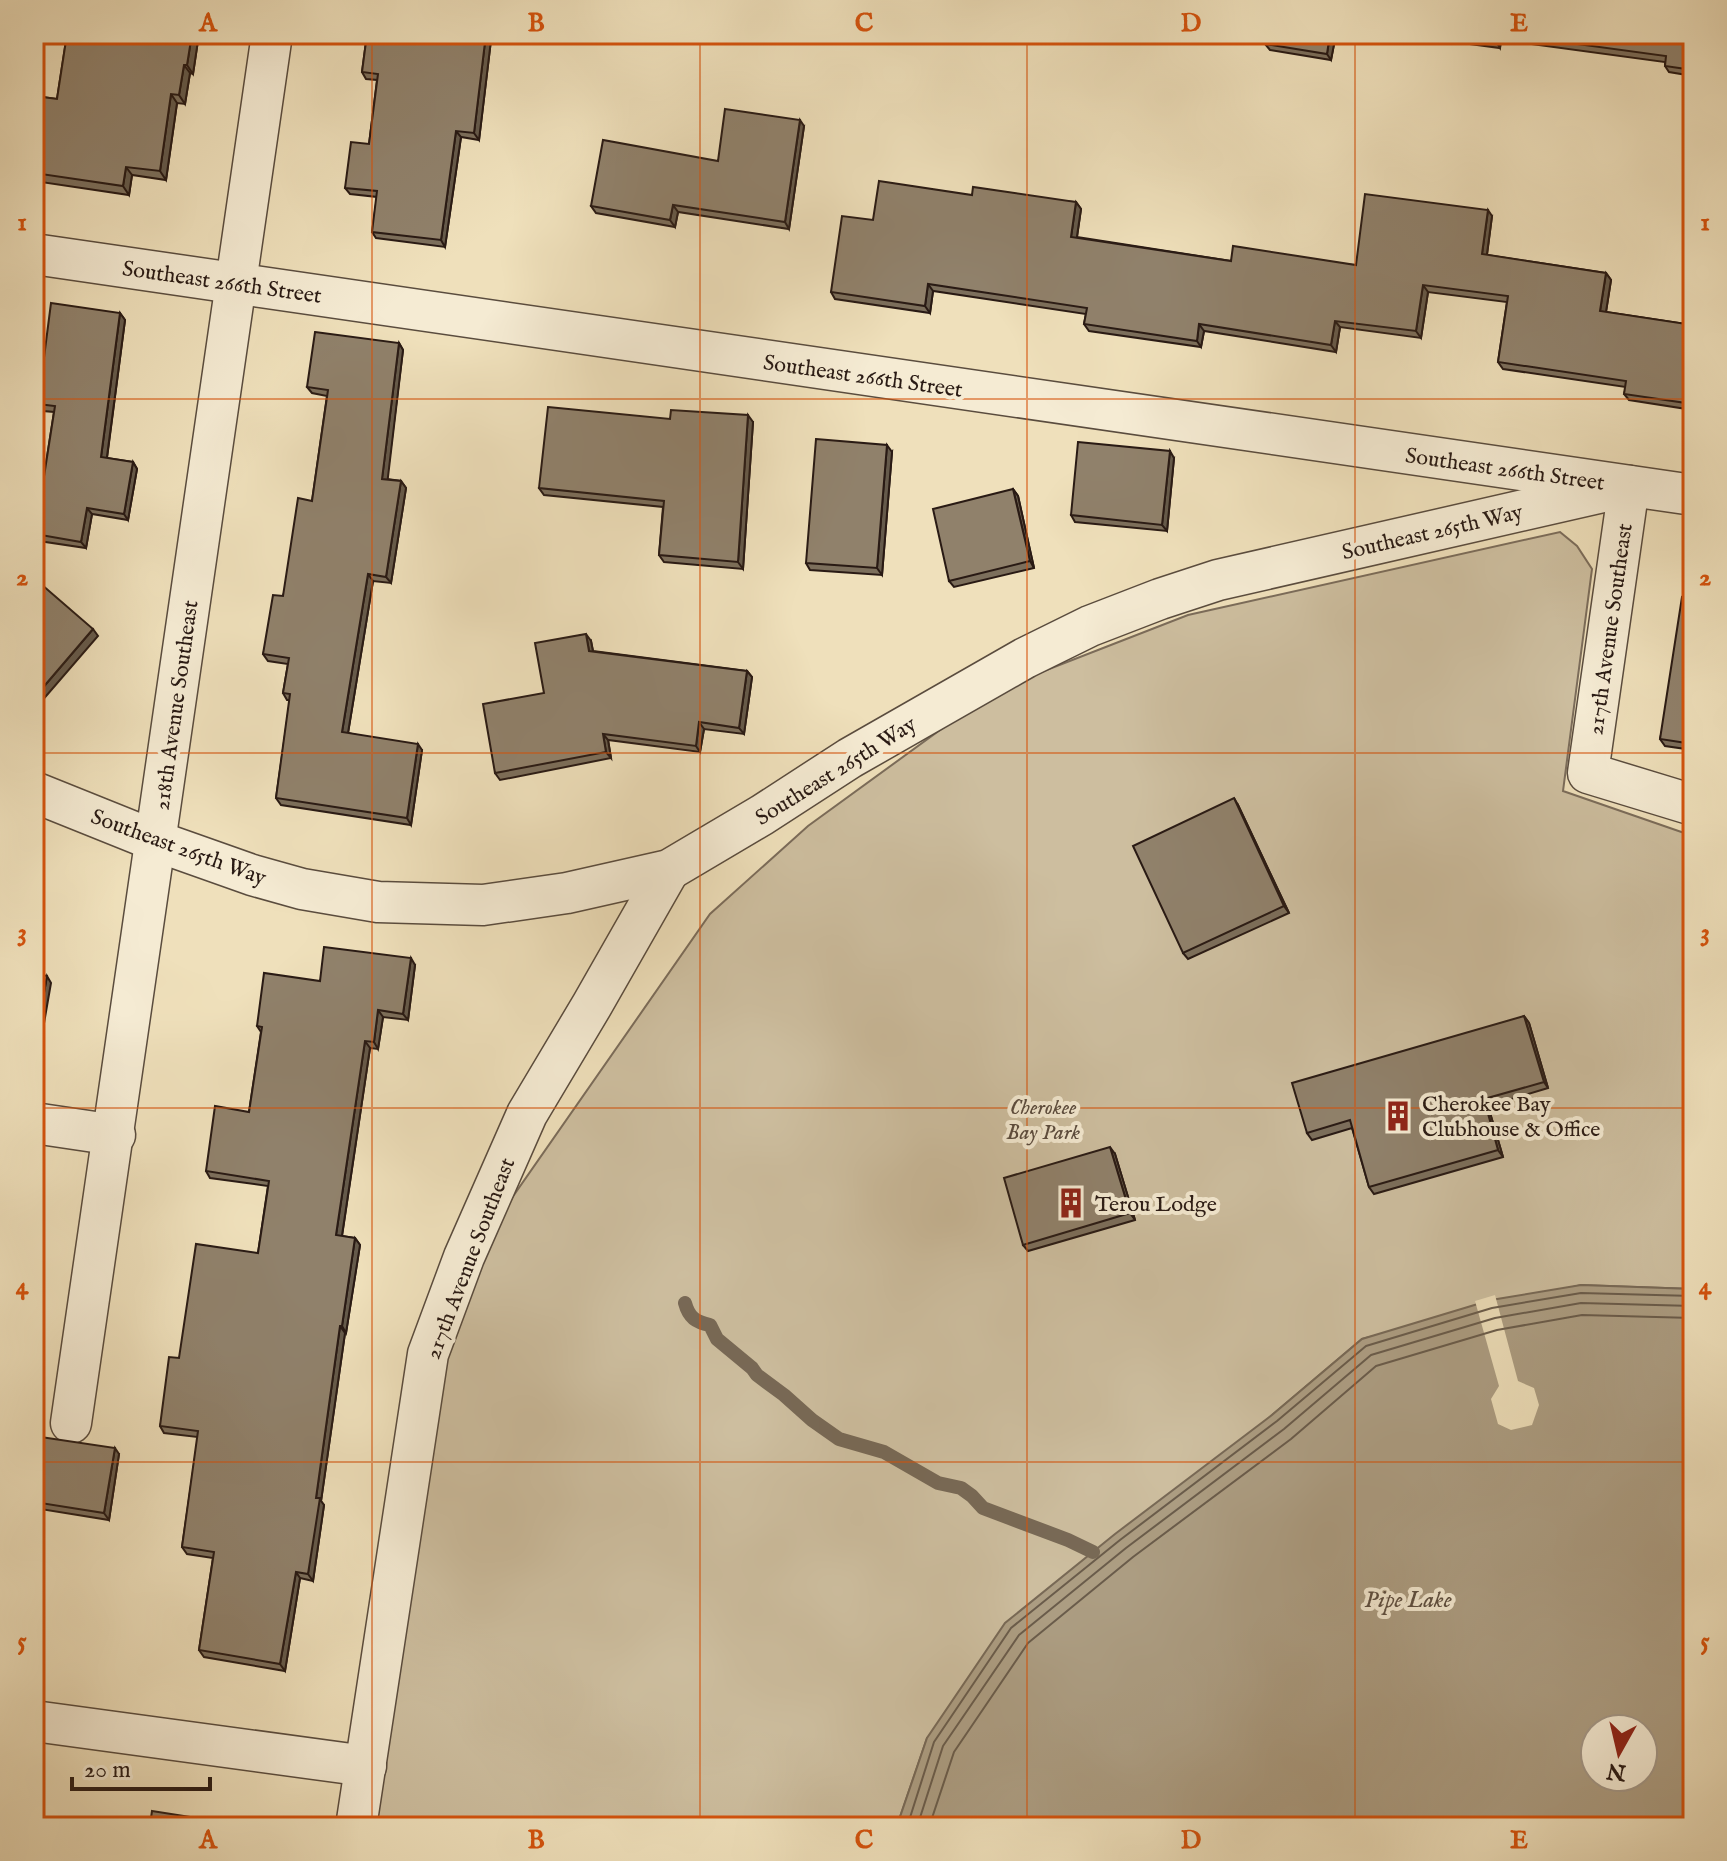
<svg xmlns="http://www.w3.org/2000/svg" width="1727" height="1861" viewBox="0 0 1727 1861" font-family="'IM FELL English',serif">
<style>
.green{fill:#cdbe9f;stroke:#7b6c5a;stroke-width:2}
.water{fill:#ac9d82;stroke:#786956;stroke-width:2;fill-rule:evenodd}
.pier{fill:#efe0bb}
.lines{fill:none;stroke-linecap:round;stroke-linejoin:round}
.shore{stroke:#6a5c4b;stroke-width:2}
.stream{stroke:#786956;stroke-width:14}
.minor-casing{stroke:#5a4c3e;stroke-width:43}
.minor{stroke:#f5ebd3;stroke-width:40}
.wall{fill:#7c6f5c;stroke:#291a14;stroke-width:2}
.shaded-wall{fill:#655a4b;stroke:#291a14;stroke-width:2}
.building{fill:#90816b;stroke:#291a14;stroke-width:2}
.grid{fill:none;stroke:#d5530d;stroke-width:2;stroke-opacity:0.55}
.labels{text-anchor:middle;stroke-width:8;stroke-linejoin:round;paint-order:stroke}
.street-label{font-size:22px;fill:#291a14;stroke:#f5ebd3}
.poi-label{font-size:22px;fill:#291a14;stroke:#f5ebd3;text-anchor:start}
.park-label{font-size:22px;font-style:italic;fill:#5a4b3e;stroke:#f5ebd3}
.water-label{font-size:24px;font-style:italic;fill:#5d4e40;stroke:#f5ebd3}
.neatline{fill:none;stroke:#d5530d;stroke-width:3}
.grid-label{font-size:26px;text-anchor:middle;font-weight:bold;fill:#d5530d}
</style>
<rect width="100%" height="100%" fill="#efe0bb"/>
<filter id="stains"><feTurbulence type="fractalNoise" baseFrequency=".0025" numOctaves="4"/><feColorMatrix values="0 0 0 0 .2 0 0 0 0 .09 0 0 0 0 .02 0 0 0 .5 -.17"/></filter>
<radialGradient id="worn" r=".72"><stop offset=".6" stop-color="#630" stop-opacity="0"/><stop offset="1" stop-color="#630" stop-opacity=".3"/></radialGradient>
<path class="green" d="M1560,532L1577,546L1592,569L1563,791L1693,836V1289L1581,1285L1362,1339L1272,1415L927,1738L900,1817L899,1827H370L434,1360L484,1238L710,914L808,826L995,690L1188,615Z"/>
<path class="water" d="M1581,1285L1693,1289V1827H899L900,1817L927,1738L1005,1623L1115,1534L1272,1415L1362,1339L1491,1300ZM1595,1729H1643V1777H1595Z"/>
<path class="pier" d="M1495,1295L1518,1381L1534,1388L1539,1405L1532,1425L1511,1430L1498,1424L1491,1399L1499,1386L1475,1301Z"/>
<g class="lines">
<g class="shore">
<path d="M907,1827L934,1742L1011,1628L1120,1540L1277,1421L1366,1346L1492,1308L1581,1293L1693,1296"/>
<path d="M917,1827L943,1746L1019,1635L1126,1548L1284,1429L1371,1355L1495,1318L1581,1303L1693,1306"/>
<path d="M929,1827L954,1752L1028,1643L1133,1557L1291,1439L1376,1366L1497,1330L1582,1315L1693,1318"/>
</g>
<path class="stream" d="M685,1303C689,1318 696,1322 710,1325L717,1339L752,1368L757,1375L784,1395L812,1420L839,1439L884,1452L938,1483L961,1488L972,1496L983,1508L1068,1540L1093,1552"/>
<g class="minor-casing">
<g id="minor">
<path d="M34,254L1693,495"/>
<path d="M1629,486L1588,773L1693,805"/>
<path d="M34,792L156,841L252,875L302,889L378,902L483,905L567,893L669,870L762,815L850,758L1025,658L1090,626L1160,599L1218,580L1629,486"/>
<path d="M34,1123L115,1135"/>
<path d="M71,1423C141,960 202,496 272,34"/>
<path d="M34,1721L366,1766"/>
<path d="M356,1827L428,1354L464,1257L527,1114L592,1005L669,870"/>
</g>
</g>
<use href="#minor" class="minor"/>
</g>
<g class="wall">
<path d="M67,34H199L193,74L190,73L185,104L177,103L166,180L132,175L129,195L34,181V96L57,99Z"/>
<path d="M367,34H487L491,40L479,140L461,137L445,247L376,238L372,232L377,197L350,194L345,188L369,144L377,80L366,79L362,72Z"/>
<path d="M1267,34H1336L1331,60L1270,50L1265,44Z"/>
<path d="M1396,34H1693V76L1669,72L1665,66V62L1501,40L1500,48Z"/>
<path d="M804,126L789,229L678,212L675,227L596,213L591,206L718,161Z"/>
<path d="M972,195L1076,202L1081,209L1077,237L1231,261L1356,265L1492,216L1487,255L1606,273L1611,280L1606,312L1693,325V410L1629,400L1624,394L1626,387L1503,369L1498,362L1507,302L1428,292L1421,338L1340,327L1336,352L1204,331L1201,347L1089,331L1084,324L1086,314L933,291L930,313L835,299L831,292L873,220Z"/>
<path d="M120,313L125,320L107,458L133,462L137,469L128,520L92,514L86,548L39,541L35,534L54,412L43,411L38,404Z"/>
<path d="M399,343L403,350L387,479L401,481L406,488L391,583L373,581L348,733L422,750L411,825L281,805L276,798L290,700H287L283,693L288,664L268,661L263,654L283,596L312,501L327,396L312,393L307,387Z"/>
<path d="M670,419L753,422L743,569L664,562L659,555L663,507L544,495L539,488Z"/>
<path d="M892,452L882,575L810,570L806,563Z"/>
<path d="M1174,458L1167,531L1075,522L1071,515Z"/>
<path d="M1013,489L1018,496L1034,568L954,587L949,581Z"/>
<path d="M1693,599V750L1665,746L1660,739Z"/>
<path d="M591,641L593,651L747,671L752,677L744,734L704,729L700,752L608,740L611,758L500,780L495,773L544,693Z"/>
<path d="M1238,805L1289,913L1188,959L1183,953Z"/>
<path d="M415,965L408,1020L383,1017L378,1049L370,1048L342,1236L355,1238L360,1245L346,1333H345L321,1501L324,1505L313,1581L300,1578L285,1671L204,1657L199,1650L213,1558L187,1554L182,1547L198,1437L164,1433L160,1426L179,1358L258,1253L268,1186L210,1178L206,1171L249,1112L261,1032L257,1026L320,981Z"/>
<path d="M1524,1016L1529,1023L1548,1088L1488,1106L1503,1157L1374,1194L1369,1187L1352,1128L1312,1140L1307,1133Z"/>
<path d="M1115,1154L1135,1220L1028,1251L1023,1245Z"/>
<path d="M34,1436L119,1454L109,1520L34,1508Z"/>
</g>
<g class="shaded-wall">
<path d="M192,34H199L193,74L187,65Z"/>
<path d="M486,34L491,40L479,140L474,133Z"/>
<path d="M1330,34H1336L1331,60L1327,54Z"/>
<path d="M1497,34L1501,40L1500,48L1496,41Z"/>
<path d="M184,65L190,73L185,104L179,95Z"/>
<path d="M171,94L177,103L166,180L160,171Z"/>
<path d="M800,120L804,126L789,229L785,222Z"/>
<path d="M456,131L461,137L445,247L441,240Z"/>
<path d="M126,167L132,175L129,195L123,186Z"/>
<path d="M1076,202L1081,209L1076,243L1071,237Z"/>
<path d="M673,205L678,212L675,227L670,220Z"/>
<path d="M1488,210L1492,216L1486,261L1482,254Z"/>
<path d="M1606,273L1611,280L1605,318L1600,311Z"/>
<path d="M928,284L933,291L930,313L925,306Z"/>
<path d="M1423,285L1428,292L1421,338L1416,331Z"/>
<path d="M120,313L125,320L106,464L101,457Z"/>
<path d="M1335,321L1340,327L1336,352L1331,345Z"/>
<path d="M1199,324L1204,331L1201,347L1197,341Z"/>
<path d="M399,343L403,350L387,485L382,479Z"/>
<path d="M748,415L753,422L743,569L738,562Z"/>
<path d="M887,445L892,452L882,575L877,568Z"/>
<path d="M1170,451L1174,458L1167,531L1162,525Z"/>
<path d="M133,462L137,469L128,520L124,514Z"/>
<path d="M401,481L406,488L391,583L386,577Z"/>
<path d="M1013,489L1018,496L1034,568L1030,561Z"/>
<path d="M87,508L92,514L86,548L81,542Z"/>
<path d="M368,574L373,581L347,739L342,732Z"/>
<path d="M93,629L98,636L34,710V698Z"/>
<path d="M586,634L591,641L594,657L589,651Z"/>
<path d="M747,671L752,677L744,734L739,728Z"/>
<path d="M699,722L704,729L700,752L696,746Z"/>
<path d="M603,734L608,740L611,758L606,752Z"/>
<path d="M418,744L422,750L411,825L407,818Z"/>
<path d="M1234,798L1238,805L1289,913L1284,906Z"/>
<path d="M411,958L415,965L408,1020L403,1014Z"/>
<path d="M47,976L51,983L35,1075L34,1073V1049Z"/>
<path d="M378,1010L383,1017L378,1049L374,1042Z"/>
<path d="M1524,1016L1529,1023L1548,1088L1544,1082Z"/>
<path d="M365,1041L370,1048L341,1242L336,1235Z"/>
<path d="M1484,1099L1488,1106L1503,1157L1498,1150Z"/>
<path d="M1110,1147L1115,1154L1135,1220L1130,1213Z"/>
<path d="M355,1238L360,1245L346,1333L342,1326Z"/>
<path d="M340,1326L345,1333L321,1501L324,1505L313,1581L308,1574L316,1498Z"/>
<path d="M115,1448L119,1454L109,1520L104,1513Z"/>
<path d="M296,1572L300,1578L285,1671L280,1664Z"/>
</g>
<g class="building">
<path d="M67,34H192L187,65H184L179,95L171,94L160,171L126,167L123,186L34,173V96L57,99Z"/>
<path d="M367,34H486L474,133L456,131L441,240L372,232L377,191L345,188L351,142L369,144L378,74L362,72Z"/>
<path d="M1267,34H1330L1327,54L1265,44Z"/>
<path d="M1442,34H1497L1496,41Z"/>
<path d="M1504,34H1693V70L1665,66L1666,56Z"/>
<path d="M725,109L800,120L785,222L673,205L670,220L591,206L603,140L718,161Z"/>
<path d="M879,181L972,195L973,187L1076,202L1071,237L1231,261L1233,246L1356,265L1365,194L1488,210L1482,254L1606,273L1600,311L1693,325V404L1624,394L1626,381L1498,362L1508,296L1423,285L1416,331L1335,321L1331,345L1199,324L1197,341L1084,324L1087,308L928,284L925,306L831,292L842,216L873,220Z"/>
<path d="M51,303L120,313L101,457L133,462L124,514L87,508L81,542L35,534L55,406L38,404Z"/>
<path d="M315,332L399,343L382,479L401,481L386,577L368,574L342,732L418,744L407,818L276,798L290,694L283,693L289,658L263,654L273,595L283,596L298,498L312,501L328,390L307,387Z"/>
<path d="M548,407L670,419L671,410L748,415L738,562L659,555L664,501L539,488Z"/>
<path d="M816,439L887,445L877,568L806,563Z"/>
<path d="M1078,442L1170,451L1162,525L1071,515Z"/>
<path d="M1013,489L1030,561L949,581L933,509Z"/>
<path d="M34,578L93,629L34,698Z"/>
<path d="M1682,597L1693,599V744L1660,739Z"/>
<path d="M586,634L589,651L747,671L739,728L699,722L696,746L603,734L606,752L495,773L483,704L544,693L535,643Z"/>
<path d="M1234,798L1284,906L1183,953L1133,846Z"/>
<path d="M324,947L411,958L403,1014L378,1010L374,1042L365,1041L336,1235L355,1238L342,1326H340L316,1498H320L308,1574L296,1572L280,1664L199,1650L214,1552L182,1547L198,1431L160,1426L169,1357L179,1358L196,1244L258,1253L269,1181L206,1171L215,1106L249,1112L262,1027L257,1026L264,973L320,981Z"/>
<path d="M34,973L47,976L34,1049Z"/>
<path d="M1524,1016L1544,1082L1484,1099L1498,1150L1369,1187L1350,1120L1307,1133L1292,1083Z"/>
<path d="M1110,1147L1130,1213L1023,1245L1004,1178Z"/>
<path d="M34,1436L115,1448L104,1513L34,1502Z"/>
<path d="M152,1811L248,1826V1827H34V1822L150,1825Z"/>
</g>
<path class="grid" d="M372,34V1827M700,34V1827M1027,34V1827M1355,34V1827M34,399H1693M34,753H1693M34,1108H1693M34,1462H1693"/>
<defs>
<g id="building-bare" transform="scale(2.4)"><path d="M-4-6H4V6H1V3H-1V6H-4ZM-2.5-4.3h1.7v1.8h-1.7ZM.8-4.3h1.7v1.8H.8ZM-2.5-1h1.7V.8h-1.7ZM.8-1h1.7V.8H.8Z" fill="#8f2418" stroke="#f5ebd3" stroke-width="2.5" paint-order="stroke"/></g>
</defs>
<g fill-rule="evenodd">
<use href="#building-bare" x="1398" y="1116"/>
<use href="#building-bare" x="1071" y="1203"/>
</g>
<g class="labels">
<g class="street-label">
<text transform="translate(222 281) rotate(8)" y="8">Southeast 266th Street</text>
<text transform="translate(863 375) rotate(8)" y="8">Southeast 266th Street</text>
<text transform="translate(1505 468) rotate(8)" y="8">Southeast 266th Street</text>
<text transform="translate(1432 531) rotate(-13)" y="8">Southeast 265th Way</text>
<text transform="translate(1609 629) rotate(-82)" y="8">217th Avenue Southeast</text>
<text transform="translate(175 705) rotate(-82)" y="8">218th Avenue Southeast</text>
<text transform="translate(835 770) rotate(-32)" y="8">Southeast 265th Way</text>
<text transform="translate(179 846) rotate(20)" y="8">Southeast 265th Way</text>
<text transform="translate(469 1258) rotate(-69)" y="8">217th Avenue Southeast</text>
</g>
<g class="poi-label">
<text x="1422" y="1111">Cherokee Bay<tspan x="1422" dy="25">Clubhouse &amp; Office</tspan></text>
<text x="1095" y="1211">Terou Lodge</text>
</g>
<g class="park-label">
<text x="1043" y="1114">Cherokee<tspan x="1043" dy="25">Bay Park</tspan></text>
</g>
<g class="water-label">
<text x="1408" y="1607">Pipe Lake</text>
</g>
</g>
<rect width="1727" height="1861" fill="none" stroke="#efe0bb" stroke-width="88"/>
<g transform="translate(1619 1753) rotate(188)"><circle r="38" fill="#f5ebd3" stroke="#a39787" stroke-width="2"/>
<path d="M0-6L14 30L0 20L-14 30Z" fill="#8f2418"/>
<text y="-12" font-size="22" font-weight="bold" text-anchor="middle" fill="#291a14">N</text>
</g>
<path d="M72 1777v12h138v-12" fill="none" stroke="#291a14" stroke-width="4"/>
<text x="84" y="1777" font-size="24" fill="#291a14" stroke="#f5ebd3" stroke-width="6" paint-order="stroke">20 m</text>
<rect x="44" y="44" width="1639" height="1773" class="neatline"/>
<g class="grid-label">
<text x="208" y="31">A</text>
<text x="536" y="31">B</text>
<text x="864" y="31">C</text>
<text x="1191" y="31">D</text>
<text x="1519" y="31">E</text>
<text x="22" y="230">1</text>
<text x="1705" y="230">1</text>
<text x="22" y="585">2</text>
<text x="1705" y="585">2</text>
<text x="22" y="940">3</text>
<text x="1705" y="940">3</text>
<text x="22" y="1294">4</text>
<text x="1705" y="1294">4</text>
<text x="22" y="1649">5</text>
<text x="1705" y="1649">5</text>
<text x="208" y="1848">A</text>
<text x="536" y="1848">B</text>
<text x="864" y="1848">C</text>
<text x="1191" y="1848">D</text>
<text x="1519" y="1848">E</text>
</g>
<rect width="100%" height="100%" filter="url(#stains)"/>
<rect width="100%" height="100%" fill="url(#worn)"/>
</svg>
